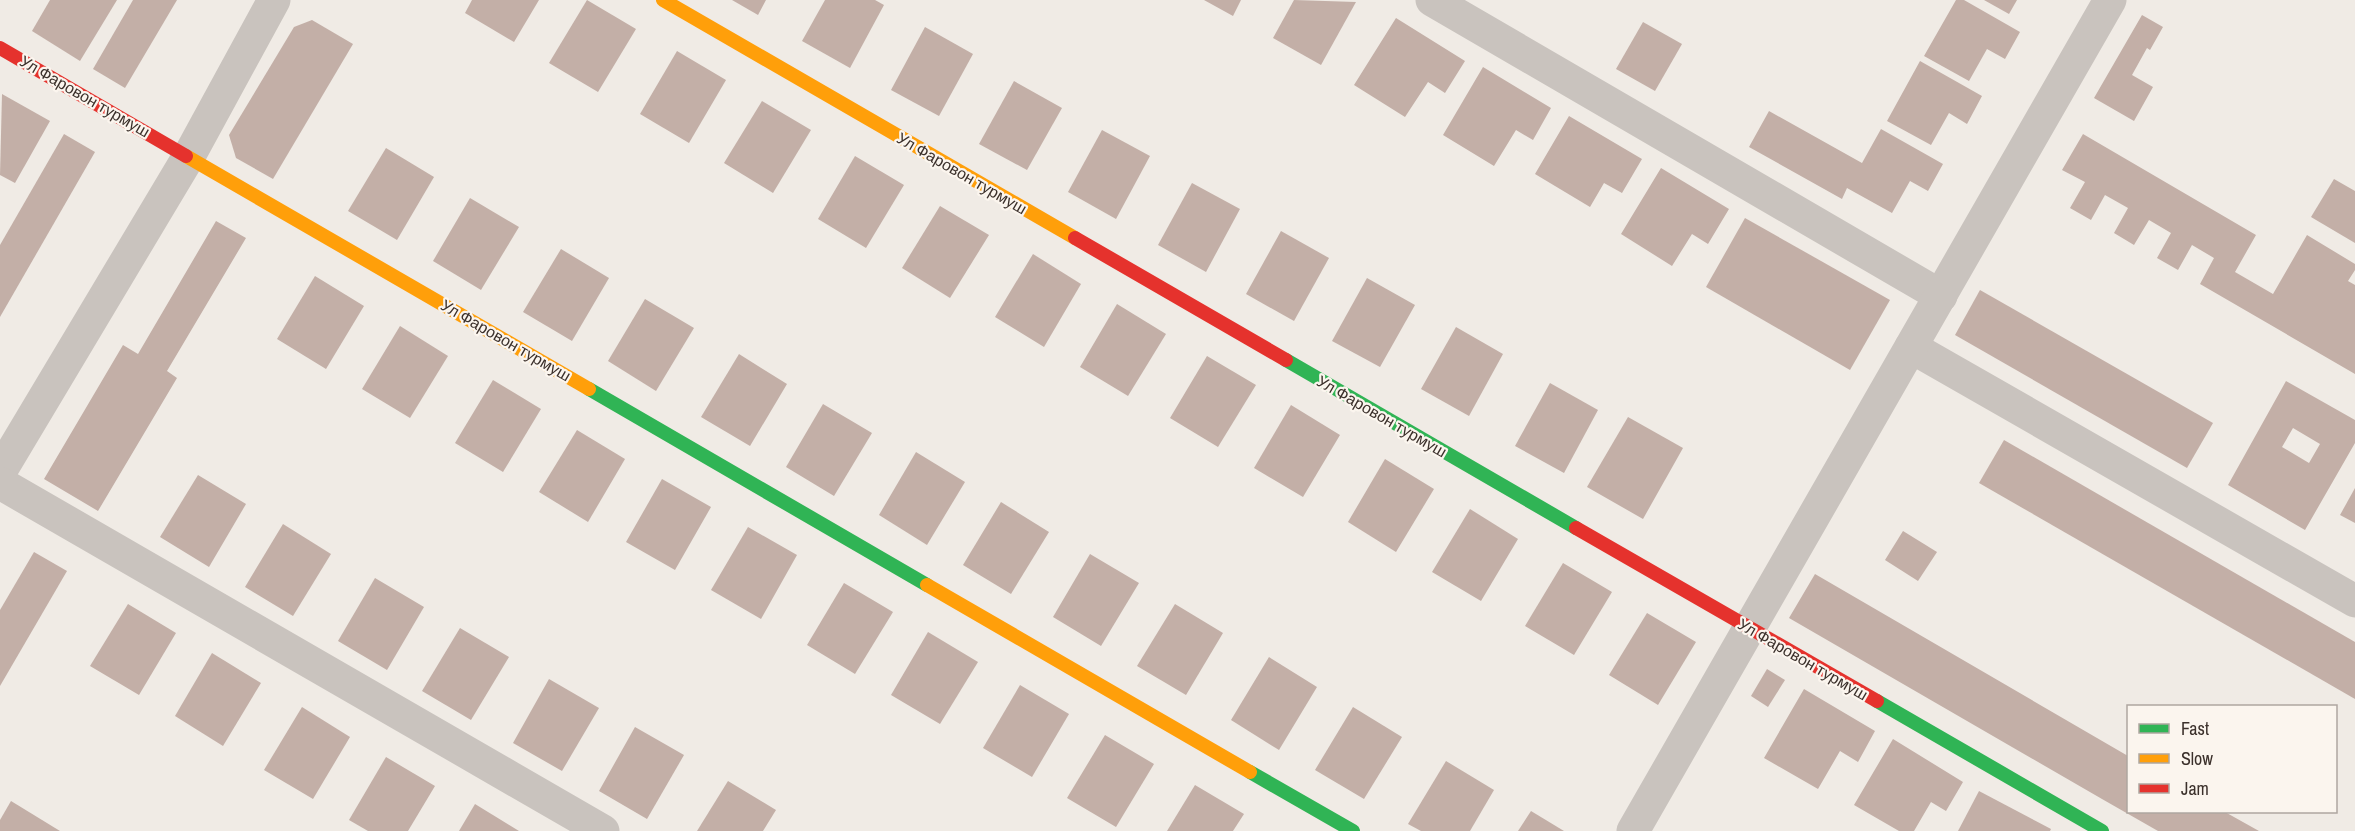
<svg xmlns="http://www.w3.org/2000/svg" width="2355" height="831" viewBox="0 0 2355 831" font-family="'Archivo Narrow',sans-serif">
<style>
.building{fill:#c3afa7;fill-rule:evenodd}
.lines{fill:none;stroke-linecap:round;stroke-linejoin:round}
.street{stroke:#c9c3be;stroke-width:33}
.fast{stroke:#30b455;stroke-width:14}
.slow{stroke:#ff9f0a;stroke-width:14}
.jam{stroke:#e5322d;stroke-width:14}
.labels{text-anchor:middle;stroke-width:4.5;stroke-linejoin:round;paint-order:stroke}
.street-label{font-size:16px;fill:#3b302b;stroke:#fbf5ee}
</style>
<rect width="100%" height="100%" fill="#f0ebe5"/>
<g class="building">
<path d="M50,0H117L80,61L32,31Z"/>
<path d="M133,0H177L125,88L93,69Z"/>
<path d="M472,0H539L514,42L465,13Z"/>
<path d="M587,0L636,29L598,92L549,63Z"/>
<path d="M732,0H766L758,15Z"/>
<path d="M825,0H875L884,5L850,68L802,41Z"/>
<path d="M1204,0H1241L1233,16Z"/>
<path d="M1294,0L1356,2L1321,65L1273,38Z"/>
<path d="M1956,0H1964L2020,32L2005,59L1987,49L1969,81L1924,56Z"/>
<path d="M1984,0H2017L2009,14Z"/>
<path d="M2142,15L2163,27L2150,50L2147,48L2132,75L2153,87L2134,121L2094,98Z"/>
<path d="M1396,18L1465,61L1445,93L1428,82L1405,117L1354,85Z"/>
<path d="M312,20L353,44L273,179L236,158L229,135L294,27Z"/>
<path d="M1643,22L1682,44L1655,91L1616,69Z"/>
<path d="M925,27L973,54L939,116L891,90Z"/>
<path d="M677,51L726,80L689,143L640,114Z"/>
<path d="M1920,61L1982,96L1967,124L1949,113L1931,145L1887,121Z"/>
<path d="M1483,67L1551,108L1533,140L1516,130L1494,166L1443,135Z"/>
<path d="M1014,81L1062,108L1027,170L979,144Z"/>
<path d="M2,94L50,121L15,183L0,175Z"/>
<path d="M762,101L811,130L773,193L724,163Z"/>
<path d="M1769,111L1862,163L1881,129L1943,164L1928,191L1910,181L1892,213L1847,188L1842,199L1749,147Z"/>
<path d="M1569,116L1642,159L1622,193L1604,183L1590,207L1535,174Z"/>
<path d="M1102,130L1150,156L1116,219L1068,192Z"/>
<path d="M64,134L95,152L0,317V245Z"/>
<path d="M2083,134L2256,235L2235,272L2273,294L2307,235L2355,264V270L2348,281L2355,285V374L2200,284L2214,258L2192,245L2178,270L2157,258L2171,233L2149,220L2134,245L2114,233L2128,208L2105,195L2091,220L2070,208L2085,182L2062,170Z"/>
<path d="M386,148L434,177L397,240L348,211Z"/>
<path d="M855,156L904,185L866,248L818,219Z"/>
<path d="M1661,168L1729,209L1708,244L1692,234L1672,266L1621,234Z"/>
<path d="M2334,179L2355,191V243L2311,217Z"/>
<path d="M1192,183L1240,209L1206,272L1158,245Z"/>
<path d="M470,198L519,227L481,290L433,261Z"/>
<path d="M940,206L989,235L950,298L902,268Z"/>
<path d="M1745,218L1890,300L1850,370L1706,287Z"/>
<path d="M216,221L246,238L167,371L177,378L98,511L44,479L123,345L138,354Z"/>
<path d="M1281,231L1329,258L1294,321L1246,294Z"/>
<path d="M561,249L609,278L572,341L523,312Z"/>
<path d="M1033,254L1081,284L1044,347L995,317Z"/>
<path d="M315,276L364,306L326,369L277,339Z"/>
<path d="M1367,278L1415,305L1380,367L1332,341Z"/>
<path d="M1980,290L2213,423L2187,468L1955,335Z"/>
<path d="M645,299L694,328L656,391L608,361Z"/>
<path d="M1117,304L1166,334L1128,396L1080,367Z"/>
<path d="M400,326L448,356L410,418L362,389Z"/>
<path d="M1456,327L1503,354L1469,416L1421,389Z"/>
<path d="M739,354L787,384L750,446L701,417Z"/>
<path d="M1207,356L1256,385L1218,447L1170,418Z"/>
<path d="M493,380L541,409L503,472L455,443Z"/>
<path d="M2286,381L2355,420V443L2305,530L2228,485ZM2293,428L2320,444L2309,463L2282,447Z"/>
<path d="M1550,383L1598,410L1564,473L1515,446Z"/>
<path d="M823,404L872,433L834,496L786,467Z"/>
<path d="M1291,405L1340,435L1303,497L1254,468Z"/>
<path d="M1628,417L1683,448L1643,519L1587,487Z"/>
<path d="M577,430L625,459L588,522L539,492Z"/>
<path d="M2004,440L2355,642V699L1979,483Z"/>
<path d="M916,452L965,482L927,545L879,515Z"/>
<path d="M1385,459L1434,489L1396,552L1348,522Z"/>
<path d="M198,475L246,504L209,567L160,537Z"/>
<path d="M662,479L711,507L675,570L626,542Z"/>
<path d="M2355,488V523L2340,515Z"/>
<path d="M1001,502L1049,532L1011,594L963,565Z"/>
<path d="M1470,509L1518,539L1481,601L1432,572Z"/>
<path d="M283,524L331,554L293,616L245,587Z"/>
<path d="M748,527L797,555L761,619L711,590Z"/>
<path d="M1903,531L1937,552L1918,581L1885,560Z"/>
<path d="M34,552L67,571L0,686V610Z"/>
<path d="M1090,554L1139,583L1101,646L1053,617Z"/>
<path d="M1563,563L1612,592L1574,655L1525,626Z"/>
<path d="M1815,574L2128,756V812H2225L2259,831H2158L2102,799L1789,618Z"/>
<path d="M375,578L424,607L387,670L338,641Z"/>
<path d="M844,583L893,612L855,674L807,645Z"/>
<path d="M128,604L176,633L139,695L90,666Z"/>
<path d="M1175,604L1223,633L1186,695L1137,666Z"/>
<path d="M1647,613L1696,642L1658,705L1609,675Z"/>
<path d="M460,628L509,657L471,720L422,691Z"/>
<path d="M928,632L978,662L940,724L891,695Z"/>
<path d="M212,653L261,683L223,746L175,716Z"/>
<path d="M1269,657L1317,687L1279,750L1231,720Z"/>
<path d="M1767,669L1785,680L1768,707L1751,696Z"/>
<path d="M549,679L599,708L562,771L513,743Z"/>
<path d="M1020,685L1069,714L1032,777L983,748Z"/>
<path d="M1804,689L1875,731L1858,762L1840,751L1818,789L1764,758Z"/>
<path d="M302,707L350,737L313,799L264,770Z"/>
<path d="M1353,707L1402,737L1364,799L1315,770Z"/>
<path d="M635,727L684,755L647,819L599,791Z"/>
<path d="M1105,735L1154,764L1116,827L1067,798Z"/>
<path d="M1893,739L1963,782L1946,811L1931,802L1914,831H1899L1854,805Z"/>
<path d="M386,757L435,786L408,831H368L349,820Z"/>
<path d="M1446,761L1494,790L1470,831H1421L1408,824Z"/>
<path d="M728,781L776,810L763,831H697Z"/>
<path d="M1195,785L1244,814L1233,831H1167Z"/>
<path d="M1979,791L2051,829L2050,831H1958Z"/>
<path d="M11,801L60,831H0V820Z"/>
<path d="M475,804L519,831H459Z"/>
<path d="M1531,811L1564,831H1518Z"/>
</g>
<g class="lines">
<g class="street">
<path d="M1432,0L1941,296"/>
<path d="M1911,347L2355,601"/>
<path d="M0,472L189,156L274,0"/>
<path d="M0,483L603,831"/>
<path d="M1633,831L2110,0"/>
</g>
<g class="fast">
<path d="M1286,360L1576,528"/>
<path d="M589,389L927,585"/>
<path d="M1877,701L2102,831"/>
<path d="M1250,772L1353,831"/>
</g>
<g class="slow">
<path d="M663,0L1075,238"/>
<path d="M186,156L589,389"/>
<path d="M927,585L1250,772"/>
</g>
<g class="jam">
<path d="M0,48L186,156"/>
<path d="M1075,238L1286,360"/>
<path d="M1576,528L1877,701"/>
</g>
</g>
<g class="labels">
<g class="street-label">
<text transform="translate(85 96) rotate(30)" y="6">Ул Фаровон турмуш</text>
<text transform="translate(962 173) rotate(30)" y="6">Ул Фаровон турмуш</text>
<text transform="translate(506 340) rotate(30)" y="6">Ул Фаровон турмуш</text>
<text transform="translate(1382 416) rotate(30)" y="6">Ул Фаровон турмуш</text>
<text transform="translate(1803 659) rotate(30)" y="6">Ул Фаровон турмуш</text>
</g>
</g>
<rect x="2127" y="705" width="210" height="108" fill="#fbf5ee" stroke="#aea6a0" stroke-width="1.5"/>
<rect x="2139" y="724" width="30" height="9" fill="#30b455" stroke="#aea6a0" stroke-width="1.5"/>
<text x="2181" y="735" font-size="18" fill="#3b302b">Fast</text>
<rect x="2139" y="754" width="30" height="9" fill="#ff9f0a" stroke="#aea6a0" stroke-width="1.5"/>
<text x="2181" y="765" font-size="18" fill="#3b302b">Slow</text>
<rect x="2139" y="784" width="30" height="9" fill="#e5322d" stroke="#aea6a0" stroke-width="1.5"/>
<text x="2181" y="795" font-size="18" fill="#3b302b">Jam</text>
</svg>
